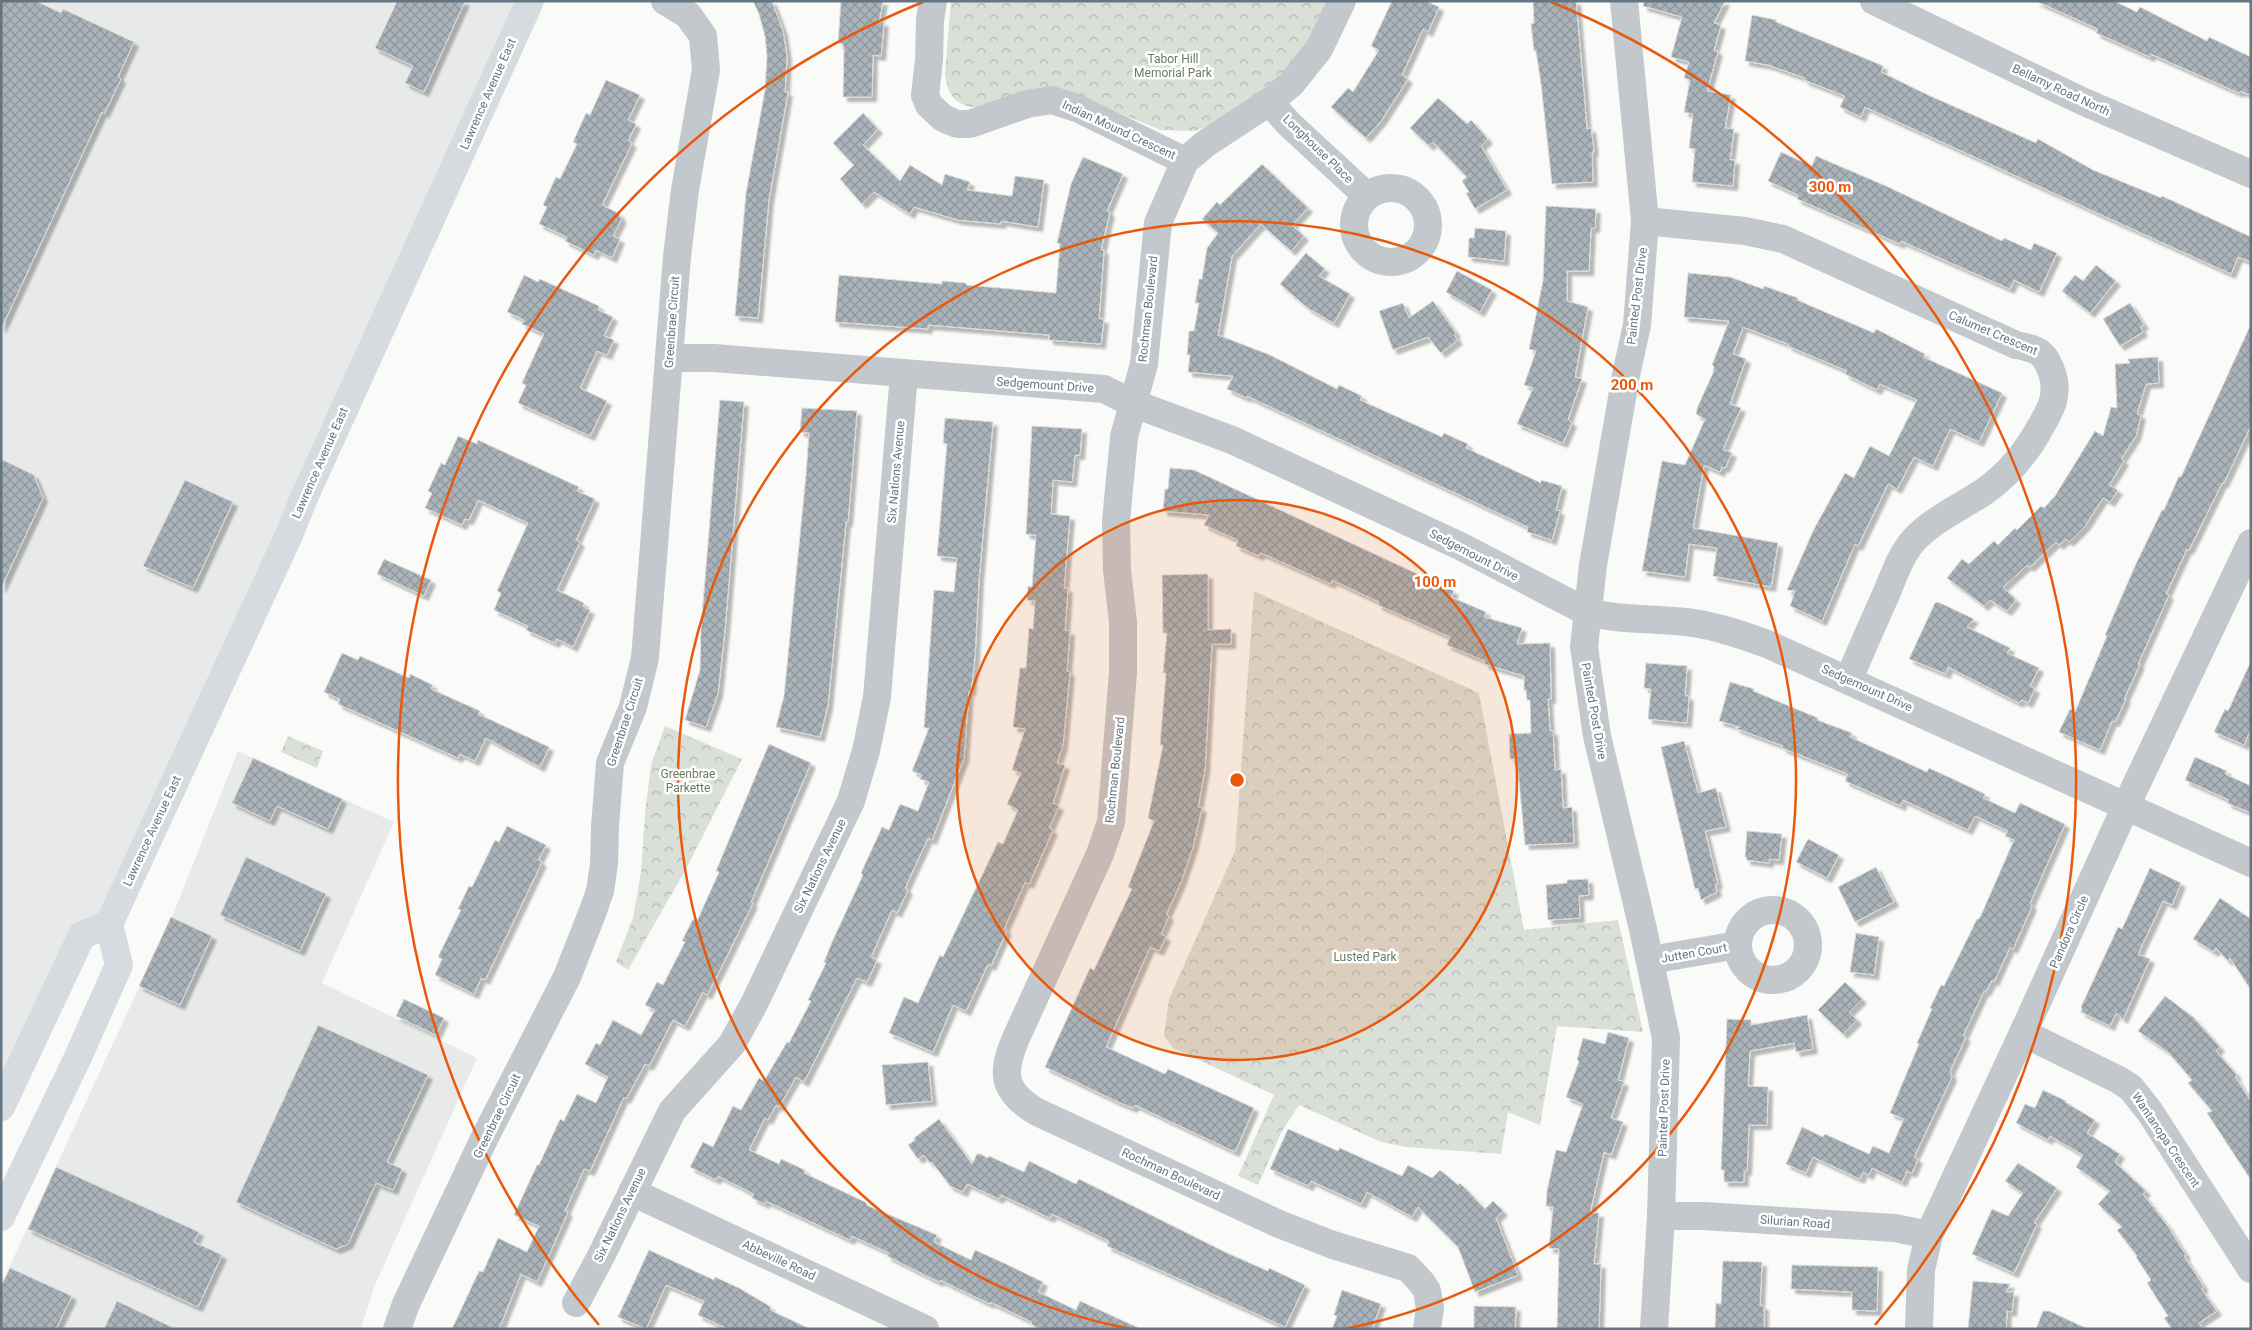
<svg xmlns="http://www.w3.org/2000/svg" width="2252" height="1330" viewBox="0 0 2252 1330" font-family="Roboto,sans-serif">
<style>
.built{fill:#e8e9e9}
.park{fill:url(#park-crowns)}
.building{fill:url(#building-cross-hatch);stroke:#dcdcda;filter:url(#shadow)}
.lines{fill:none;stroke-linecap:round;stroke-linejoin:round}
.minor{stroke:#c3c8cc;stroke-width:28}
.major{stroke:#d6dbdf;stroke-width:28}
.ring{fill:none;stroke:#e8590c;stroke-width:2.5}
.labels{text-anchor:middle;stroke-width:5;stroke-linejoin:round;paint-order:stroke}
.park-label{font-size:12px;fill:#687a64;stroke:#fff}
.street-label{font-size:12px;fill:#657683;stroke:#fff}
.centre{fill:#e8590c;stroke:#fff;stroke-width:2.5}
.ring-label{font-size:15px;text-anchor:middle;font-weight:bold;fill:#e8590c;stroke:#fff;stroke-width:5;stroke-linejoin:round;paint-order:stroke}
</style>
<defs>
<pattern id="park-crowns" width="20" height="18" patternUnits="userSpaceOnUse" patternTransform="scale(1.25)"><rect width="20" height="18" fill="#dadfd7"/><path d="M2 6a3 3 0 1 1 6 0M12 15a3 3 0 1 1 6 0" fill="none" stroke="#b4b9b4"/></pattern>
<pattern id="building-cross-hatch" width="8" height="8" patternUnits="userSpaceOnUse" patternTransform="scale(1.25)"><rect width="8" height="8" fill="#aab3b9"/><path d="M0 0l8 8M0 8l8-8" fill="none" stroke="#8e969c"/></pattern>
<filter id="shadow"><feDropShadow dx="4.5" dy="4.5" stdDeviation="1" flood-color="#0004"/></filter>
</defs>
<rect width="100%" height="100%" fill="#fafaf8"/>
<g class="built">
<path d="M1,1H530L133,871L82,935L1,1107Z"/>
<path d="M238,751L394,822L322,983L477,1058L374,1287L361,1329H1V1285L174,912Z"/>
</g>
<g class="park">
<path d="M951,1H1328L1312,36L1291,67L1253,98L1217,122L1195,131L1161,130L1087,100L984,108C959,108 948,99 945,74Z"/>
<path d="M1254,591L1479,693L1524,930L1618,920L1643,1032L1557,1026L1540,1125L1508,1112L1501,1154L1407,1147L1381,1142L1299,1105L1282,1131L1258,1185L1238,1176L1274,1095L1173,1048L1164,1036L1169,999L1235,851Z"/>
<path d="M665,726L742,759L686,869L628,970L616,962L633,918L641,873L645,813L651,765Z"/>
<path d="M288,736L323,751L317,768L281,752Z"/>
</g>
<g class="building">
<path d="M1,1H36L61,13L63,9L134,42L118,77L121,79L104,114L102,112L1,329Z"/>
<path d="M397,1H465L424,92L405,83L413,66L375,48Z"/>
<path d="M753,1H772L783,31L787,57L785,92H788L769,199L758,318L735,316L746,193L765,90L767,56L765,36L759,14Z"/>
<path d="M841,1H883L879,22H884L881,56L873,55L872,97H843L844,51L843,44L838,43Z"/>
<path d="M1392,1H1426L1439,7L1428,32L1423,29L1402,75L1408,79L1381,121L1366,138L1331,107L1348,88L1353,92L1379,50L1371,46Z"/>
<path d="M1533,1H1576L1587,129L1591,128L1594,152H1592L1593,182L1552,184L1541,84L1536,51H1534L1531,24L1534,23Z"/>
<path d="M1644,1H1725L1714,23L1721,25L1714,50L1718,51L1707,91L1731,95L1725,128L1734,129L1730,160H1735L1733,186L1692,182L1695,149L1689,148L1693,114L1684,112L1690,80L1684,78L1689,62L1671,57L1682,17L1643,6Z"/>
<path d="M2036,1H2114L2137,12L2140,7L2207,41L2209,37L2251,57V95L2240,91L2239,93L2151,54L2150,57L2096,33L2098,29Z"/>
<path d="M1752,15L1776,20V22L1862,57L1883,66L1881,72L1928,95L2036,143L2038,139L2093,170L2152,194L2161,198L2162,196L2251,237V262L2238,257L2231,274L1865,107L1861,117L1840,107L1845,96L1804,80L1805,78L1768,65L1745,61Z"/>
<path d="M606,80L640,95L628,120L636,124L628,141L632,143L602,205L620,214L619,217L622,218L613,236L620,239L612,258L596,250L594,255L565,241L567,237L539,224L547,207L543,205L556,177L560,179L577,144L573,142L586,113L590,115Z"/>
<path d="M1438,98L1467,124L1471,120L1488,139L1481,146L1507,190L1475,209L1466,193L1469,192L1462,181L1467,177L1433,142L1429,146L1410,128Z"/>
<path d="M863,113L878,129L863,145L900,181L910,165L942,185L945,174L970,182L967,190L1012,196L1015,176L1044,180L1038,227L1001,221V224L958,220L914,207L910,214L874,192L862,204L840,179L854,165L833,143Z"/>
<path d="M1781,152L1812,166L1816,156L1886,186L2002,241L2004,238L2031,250L2034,243L2057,253L2039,292L2014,280L2010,289L1901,241L1900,244L1797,199L1798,195L1768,181Z"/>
<path d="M1083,157L1123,174L1107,211L1110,212L1101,250H1104L1099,319H1104L1101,344L1049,340V335L966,328L928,325V329L835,322L839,275L942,284V281L966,283V285L1056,293L1060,244L1057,243L1071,184Z"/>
<path d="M1262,164L1308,208L1292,225L1304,236L1291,251L1261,224L1232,256L1218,335L1270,355L1337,389L1339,385L1362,396L1360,400L1442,437L1444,433L1468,444L1466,448L1541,483V480L1562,486L1556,510L1560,511L1552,540L1527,532L1528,527L1247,396V398L1227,389L1233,376L1188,372L1190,355H1187L1189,331H1194L1199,303H1195L1199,279H1202L1207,248L1218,233L1202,219L1217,202L1220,205Z"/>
<path d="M1546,206L1596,209L1595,228H1591L1589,271H1567V301L1588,307L1575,377L1582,379L1568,419L1572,423L1563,443L1517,424L1533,388L1524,385L1536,351L1529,349L1543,281Z"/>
<path d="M1475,228L1506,231L1504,261L1468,257L1469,238H1474Z"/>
<path d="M1306,253L1325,269L1319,276L1350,294L1334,323L1309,309L1280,284Z"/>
<path d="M2096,265L2116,281L2090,313L2062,291L2075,275L2083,281Z"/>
<path d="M1457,271L1492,290L1480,312L1446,292Z"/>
<path d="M1688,273L1730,277L1763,289L1764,286L1798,298L1797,300L1874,333L1876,329L1925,354L1923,357L2002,393L1979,442L1950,429L1933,466L1914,457L1897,489L1888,484L1858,546L1855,544L1822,621L1790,606L1795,591L1787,590L1814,529L1845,473L1854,478L1870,446L1889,456L1917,400L1880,384L1877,390L1845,374L1847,371L1788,346V344L1743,327L1733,354L1746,359L1730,404L1741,408L1723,449L1732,453L1725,468L1722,467L1720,472L1704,465L1693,528L1778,543L1771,587L1713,576L1717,548L1689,544L1685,577L1642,571L1662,461L1685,465L1705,419L1696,414L1698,406L1713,373L1714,366L1712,365L1729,321L1684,317Z"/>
<path d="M524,275L538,282L540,279L599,306L598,310L613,317L604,336L614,340L607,355L597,351L580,388L607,401L590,436L518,403L526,385L522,383L544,334L522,324L524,320L507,312Z"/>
<path d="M1433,301L1456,333L1454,335L1458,340L1441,353L1428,337L1393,350L1379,311L1403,303L1409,318Z"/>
<path d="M2130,303L2144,325L2140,327L2143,332L2120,346L2103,319Z"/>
<path d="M2251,324V425L2224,483H2222L2189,550L2187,549L2166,594L2169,595L2138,664H2140L2124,699H2126L2115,722L2112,721L2100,750L2059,732L2070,709L2075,712L2107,636L2105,635L2135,566L2162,510H2164L2179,476L2181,477Z"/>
<path d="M2158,357L2159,383L2146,384L2137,414L2141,415L2136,436L2121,459L2124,461L2109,485L2118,490L2110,502L2103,498L2085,526L2069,542L2066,539L2059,545L2056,542L2030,567L2027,565L2003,587L2016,600L2007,611L1990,600L1984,606L1947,578L1962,559L1969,564L1994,541L1998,545L2015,528L2017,530L2041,506L2044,508L2055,496L2095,431L2103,436L2111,407L2117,408L2115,364L2130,363L2128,359Z"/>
<path d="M720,400L744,402L725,629L718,693L706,727L685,720L700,670L701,627Z"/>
<path d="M802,408L857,411L848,522H846L828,705L820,737L776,727L784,696L806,475L809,433L800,432Z"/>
<path d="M945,418L993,422L979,579L975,657L971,691H969L964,758L932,840L928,838L905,888L908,890L897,913L892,910L871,957L877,960L867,982L857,978L804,1082L796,1077L779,1107L776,1105L768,1120L765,1118L749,1150L779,1164L781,1159L805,1170L804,1173L867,1203L866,1205L937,1235L934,1242L971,1260L975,1250L1008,1265L1043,1282L1038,1292L1076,1310L1080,1301L1141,1329H1040L1031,1324L1032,1322L990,1302V1304L940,1280L939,1282L887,1256L889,1253L852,1236L850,1240L766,1201L765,1204L752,1198L754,1194L718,1176L716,1180L690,1167L703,1142L713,1147L733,1106L741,1110L759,1078L764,1081L787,1042L789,1043L811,1001L808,1000L826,963L824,962L832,942L863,875L861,873L882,827L889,830L900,804L918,811L929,782L920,779L922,775L912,771L929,728H924L934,590L954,592L957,558L937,556L947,444L943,443Z"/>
<path d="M1032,426L1082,429L1080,455H1075L1072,482L1053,480L1051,514L1070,516L1064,588H1068L1065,630L1070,631L1067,671L1070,672L1063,745L1057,763L1065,765L1053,803L1059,806L1049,828L1053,830L1029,884L1025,882L1004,929L1007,930L991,966L988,964L966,1011L953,1005L933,1052L889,1033L904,997L918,1003L940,955L943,957L998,842L1003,844L1018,810L1007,804L1021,773L1012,770L1025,729L1013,727L1020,668H1026L1029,628L1033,629L1035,601L1027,600L1028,586L1032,587L1036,535L1026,534Z"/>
<path d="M458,436L477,444L478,440L579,487L577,491L595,499L576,540L580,542L557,590L584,603L583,607L590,610L573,647L557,639L555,643L526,630L528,626L494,610L501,593L497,591L528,523L478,500L469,520L465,519L462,525L425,508L432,493L428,491L441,463L445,465Z"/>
<path d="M1,459L34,475L43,498L1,588Z"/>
<path d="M1170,468L1194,470L1454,591L1451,597L1486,612L1484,617L1522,628L1517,644L1550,643L1551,699H1548L1550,731H1553L1555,770L1561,769L1563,808L1572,807L1574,843L1525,845L1517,759H1510L1509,734L1531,733L1530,700H1527L1526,690L1524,691V676L1484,664L1485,661L1447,645L1450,637L1378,605L1379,602L1332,580L1331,584L1261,553L1259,556L1236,546L1238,540L1204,525L1209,515L1163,511L1165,489H1168Z"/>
<path d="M185,480L233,502L193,588L143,566Z"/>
<path d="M384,559L431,580L424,596L377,574Z"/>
<path d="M1208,574V630L1231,629V644H1212L1205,769L1198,807L1202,808L1193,847L1181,882L1166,915L1169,916L1161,934L1166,937L1159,951L1150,947L1106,1047L1165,1074L1168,1069L1254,1108L1235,1152L1135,1105L1133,1108L1118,1102L1045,1067L1090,968L1094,970L1132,889L1128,887L1154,821L1148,818L1163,745H1160L1166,673H1163L1167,633H1163L1162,575Z"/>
<path d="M1938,602L1974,619L1967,627L2010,648L2007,653L2039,668L2030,686L2035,689L2028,703L2021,700L2019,703L1948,667L1946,674L1909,659L1935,603Z"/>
<path d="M342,653L358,660L360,656L409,678L410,674L433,685L431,689L480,711L478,714L549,747L540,767L486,738L475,761L460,754L458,758L338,704L340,699L324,692Z"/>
<path d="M2251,661V729L2244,745L2214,732L2225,709L2228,711Z"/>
<path d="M1646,663L1687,666L1685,696H1689L1687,723L1648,719L1651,689L1644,688Z"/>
<path d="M1730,682L1754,689L1753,691L1818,718L1817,720L1852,733L1850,737L1927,772L1929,768L1985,794L1983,798L2015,813L2020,803L2065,824L2030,903L2032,906L2013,949L2010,947L1994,982L1992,980L1986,992L1984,991L1963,1036L1966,1037L1950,1071L1952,1077L1914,1157L1918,1159L1912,1173L1907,1171L1902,1182L1872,1168L1869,1175L1863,1172L1860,1179L1813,1157L1806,1173L1786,1164L1802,1127L1823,1137L1825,1134L1869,1154L1873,1146L1889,1153L1904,1119L1890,1113L1919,1044L1917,1043L1932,1009L1930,1008L1941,985L1944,986L1977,919H1979L1982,913L2014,840L2005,836L2008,831L1975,816L1968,830L1903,800L1901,806L1845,781L1848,774L1782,748L1783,746L1735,728L1740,727L1719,721Z"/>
<path d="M1684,741L1698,793L1716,788L1726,827L1705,831L1718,884H1715L1717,892L1701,900L1698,888L1695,889L1661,747Z"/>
<path d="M769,744L811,763L751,902L753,903L721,968L707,995L703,992L685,1026L673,1020L649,1066L645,1064L626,1099L624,1097L590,1171L584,1169L565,1211L568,1212L537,1282L521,1274L499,1329H452L479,1271L483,1272L498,1238L527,1252L539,1226L514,1215L537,1165H539L560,1119L564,1121L577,1094L596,1103L608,1077L585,1064L596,1043L600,1045L613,1020L641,1035L655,1010L645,1005L657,982L663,985L685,942L682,941L693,919L697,921L719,872L716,871Z"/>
<path d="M2195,757L2227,771L2225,774L2251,786V813L2227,803L2229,800L2185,780Z"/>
<path d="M253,758L342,799L328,829L277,806L270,821L232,803Z"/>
<path d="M507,826L546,845L538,860L542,862L508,933L485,980L481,978L474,994L435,975L442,959L438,957L461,910L458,909L469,886L472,887L495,840L499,842Z"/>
<path d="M1747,831L1782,834L1779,860L1769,859V863L1746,860L1747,857H1745Z"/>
<path d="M1808,839L1839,855L1827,878L1796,862Z"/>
<path d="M246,857L326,894L300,951L220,915Z"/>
<path d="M1876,867L1894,902L1855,922L1838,887Z"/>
<path d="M2150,868L2181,883L2172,905L2163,901L2138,954L2150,959L2123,1019L2116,1013L2110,1026L2081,1012L2082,1008L2081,1007L2118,927L2122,929Z"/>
<path d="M1588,879L1589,895L1579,896L1580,918L1548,920L1546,885L1567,883V880Z"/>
<path d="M2220,898L2251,919V990L2230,958L2228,961L2216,948L2214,952L2193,939Z"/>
<path d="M171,917L212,936L180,1005L139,986Z"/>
<path d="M1856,933L1879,937L1874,975L1850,972Z"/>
<path d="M1845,982L1862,999L1849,1012L1857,1020L1843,1034L1818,1010Z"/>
<path d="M2165,996L2193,1017L2220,1047L2216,1051L2237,1075L2235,1076L2251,1102V1180L2207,1113L2212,1111L2188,1083L2192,1080L2168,1052L2138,1031Z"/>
<path d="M404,999L444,1018L436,1035L396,1016Z"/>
<path d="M1807,1015L1813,1049L1796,1052L1794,1043L1750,1051L1748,1086L1768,1087L1767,1125H1749L1747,1171H1744V1182H1724V1170H1721L1727,1019L1751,1020V1025Z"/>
<path d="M318,1025L428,1075L387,1162L402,1169L393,1190L376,1183L348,1244L336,1249L236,1202Z"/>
<path d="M1608,1032L1629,1038L1618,1080L1624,1082L1611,1118L1623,1122L1611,1155L1604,1152L1590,1213H1599L1594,1264H1601L1599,1329H1557L1559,1249L1549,1248L1553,1207L1546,1206L1547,1191L1556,1150L1566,1152L1583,1104L1566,1097L1579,1061L1577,1060L1583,1038L1605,1044Z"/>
<path d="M928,1062L932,1101L886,1105L882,1065Z"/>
<path d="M2043,1090L2066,1101L2065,1102L2095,1120L2087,1133L2120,1154L2115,1162L2146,1191L2143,1194L2167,1225L2186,1255L2184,1256L2204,1287L2201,1289L2217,1311L2199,1323L2203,1329H2172L2164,1318L2168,1316L2147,1283L2151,1280L2136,1257L2137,1256L2117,1230L2122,1227L2098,1204L2110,1191L2076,1167L2083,1155L2050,1136L2048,1140L2016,1123L2025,1104L2035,1108Z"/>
<path d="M939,1119L972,1164L977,1154H980L988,1158L989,1156L1024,1172L1029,1161L1076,1184L1079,1179L1227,1253L1268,1271L1269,1268L1305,1285L1285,1327L1107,1246L1109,1241L1052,1214L1050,1218L1001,1195L999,1199L967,1184L963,1192L950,1186L932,1162L930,1163L924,1155L918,1159L908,1145L915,1140L914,1138Z"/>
<path d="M1288,1129L1338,1151L1340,1148L1402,1176L1408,1165L1432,1178L1440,1170L1458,1185L1460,1183L1485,1209L1493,1201L1503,1211L1496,1218L1518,1275L1475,1292L1458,1247L1418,1207L1412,1217L1367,1192L1361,1204L1311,1181L1309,1186L1270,1169Z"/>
<path d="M2018,1163L2057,1188L2034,1223L2037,1224L2014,1273L1972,1254L1992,1209L2008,1216L2023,1193L2005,1181Z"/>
<path d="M56,1167L199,1232L194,1242L222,1255L198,1307L28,1229Z"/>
<path d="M649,1250L714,1280L715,1277L739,1288L771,1307L770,1310L810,1329H728L698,1315L704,1301L666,1285L646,1329L618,1317Z"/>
<path d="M1723,1261L1762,1262L1760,1305L1764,1306V1329H1715L1716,1303L1721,1304Z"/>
<path d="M1792,1265L1878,1267L1877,1311L1852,1310V1292L1791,1289Z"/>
<path d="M10,1268L72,1296L56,1329H1V1286Z"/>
<path d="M1973,1281L2010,1284L2006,1292H2014L2012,1312L2007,1311L2006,1329H1968Z"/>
<path d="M1342,1290L1381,1304L1372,1329H1332L1337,1316L1334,1315Z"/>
<path d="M117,1301L176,1329H104Z"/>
<path d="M1474,1306L1516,1307L1515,1329H1474Z"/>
<path d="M2043,1311H2049L2088,1329H2036Z"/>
</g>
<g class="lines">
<g class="minor">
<path d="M933,1L930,20L929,60L925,95L929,105L943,118L957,124H970L1027,104L1052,100L1079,109L1185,161"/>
<path d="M1342,1L1319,49L1291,84L1269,102L1205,144L1185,161L1158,223L1144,364L1124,437L1116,521L1117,570L1123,622V673L1111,822L1100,854L1016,1038C1001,1073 1002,1091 1037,1112L1279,1224L1333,1245L1408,1268L1422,1283L1427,1291L1430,1308L1427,1329"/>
<path d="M1624,1L1645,221L1637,325L1626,375L1593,565L1584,647L1597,736L1643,929L1666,1038L1661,1216L1654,1329"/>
<path d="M1874,1L2082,101L2251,174"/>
<path d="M1269,102L1289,124L1367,196"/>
<circle cx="1391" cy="225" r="37"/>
<path d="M1645,221L1745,231L1783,239L2016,345C2039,349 2046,353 2053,376C2058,396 2051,409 2041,426C2027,452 2009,474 1985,491C1960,508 1933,519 1913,541C1901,555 1894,575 1887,592C1874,621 1861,650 1849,679"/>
<path d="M670,358H714L1104,389L1132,403L1232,440L1460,546L1587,612C1619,620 1643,618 1675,621C1707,623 1737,633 1767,644L2251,863"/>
<circle cx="1773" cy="945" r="35"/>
<path d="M1650,960L1738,945"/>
<path d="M2023,1033L2119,1080L2131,1088L2150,1112L2251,1269"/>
<path d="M632,1192L925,1329"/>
<path d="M1661,1216H1703L1895,1228L1929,1235"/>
<path d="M576,1303L601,1256L672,1111L732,1044L754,1004L851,801L866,751L877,697L904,374"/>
<path d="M397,1329L406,1304L485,1137L567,977L593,911L600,891L604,864L605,827L610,763L633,707L645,658L677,257L685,190L706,70L703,36L688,15L665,1"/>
<path d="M1919,1329L1921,1270L1929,1235L2023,1033L2126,806L2251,543"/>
</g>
<g class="major">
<path d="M1,1107L82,935L109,924"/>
<path d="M1,1217L78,1057L119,965L109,924L289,535L303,500L530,1"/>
</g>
</g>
<circle cx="1237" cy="780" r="280" fill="#e8590c" fill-opacity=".12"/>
<g class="ring">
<circle cx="1237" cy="780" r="280"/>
<path d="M1130 1329A559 559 0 1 1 1344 1329"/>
<path d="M599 1325A839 839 0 0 1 923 2M1551 2A839 839 0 0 1 1875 1325"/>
</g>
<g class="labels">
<g class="park-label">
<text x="1173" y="63">Tabor Hill<tspan x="1173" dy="14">Memorial Park</tspan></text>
<text x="688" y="778">Greenbrae<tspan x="688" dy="14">Parkette</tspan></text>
<text x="1365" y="961">Lusted Park</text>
</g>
<g class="street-label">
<text transform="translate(2061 90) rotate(25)" y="4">Bellamy Road North</text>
<text transform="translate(488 94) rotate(-66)" y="4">Lawrence Avenue East</text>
<text transform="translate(1119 130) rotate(25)" y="4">Indian Mound Crescent</text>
<text transform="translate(1318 149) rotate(44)" y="4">Longhouse Place</text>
<text transform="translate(1637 296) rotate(-83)" y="4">Painted Post Drive</text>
<text transform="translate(1148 309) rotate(-84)" y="4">Rochman Boulevard</text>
<text transform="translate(672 322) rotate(-86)" y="4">Greenbrae Circuit</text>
<text transform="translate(1993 333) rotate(23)" y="4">Calumet Crescent</text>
<text transform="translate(1045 385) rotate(4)" y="4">Sedgemount Drive</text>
<text transform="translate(320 463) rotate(-66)" y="4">Lawrence Avenue East</text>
<text transform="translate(896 472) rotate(-85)" y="4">Six Nations Avenue</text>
<text transform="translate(1474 555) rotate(27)" y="4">Sedgemount Drive</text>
<text transform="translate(1867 688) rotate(24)" y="4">Sedgemount Drive</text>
<text transform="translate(1594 711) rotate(80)" y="4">Painted Post Drive</text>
<text transform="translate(625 722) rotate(-72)" y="4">Greenbrae Circuit</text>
<text transform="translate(1115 770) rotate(-84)" y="4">Rochman Boulevard</text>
<text transform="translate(152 831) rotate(-65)" y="4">Lawrence Avenue East</text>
<text transform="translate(820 866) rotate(-64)" y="4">Six Nations Avenue</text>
<text transform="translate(2069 932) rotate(-66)" y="4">Pandora Circle</text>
<text transform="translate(1694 953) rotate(-10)" y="4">Jutten Court</text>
<text transform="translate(1664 1108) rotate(-88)" y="4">Painted Post Drive</text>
<text transform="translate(497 1116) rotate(-64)" y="4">Greenbrae Circuit</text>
<text transform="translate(2166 1140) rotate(56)" y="4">Wantanopa Crescent</text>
<text transform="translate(1171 1174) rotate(25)" y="4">Rochman Boulevard</text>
<text transform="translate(620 1215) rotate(-64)" y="4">Six Nations Avenue</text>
<text transform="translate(1795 1222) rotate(4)" y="4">Silurian Road</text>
<text transform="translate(779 1260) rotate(25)" y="4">Abbeville Road</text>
</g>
</g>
<circle cx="1237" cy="780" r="8" class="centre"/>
<g class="ring-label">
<text x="1830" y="192">300 m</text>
<text x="1632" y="390">200 m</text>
<text x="1435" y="587">100 m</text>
</g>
<rect width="2252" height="1330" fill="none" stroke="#657683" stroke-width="5"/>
</svg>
